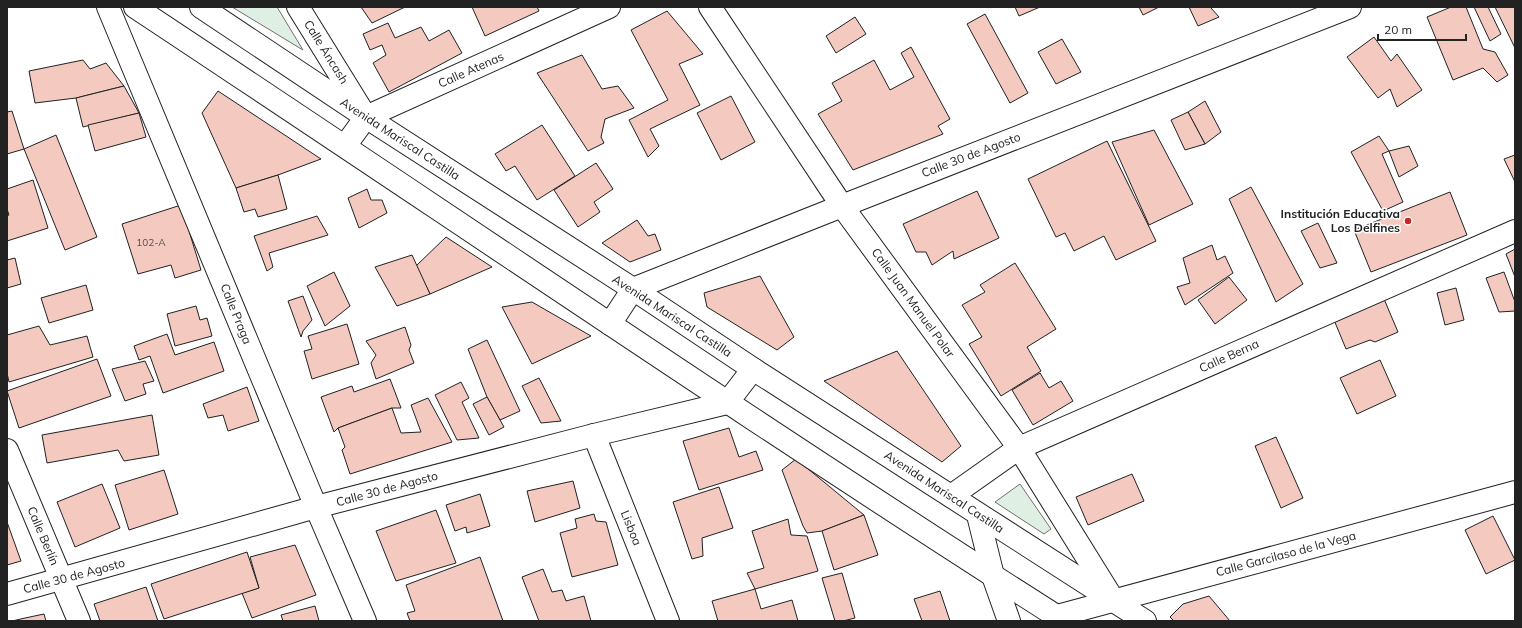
<svg xmlns="http://www.w3.org/2000/svg" width="1522" height="628" viewBox="0 0 1522 628" font-family="Mulish,sans-serif">
<style>
.green{fill:#e0efe3;stroke:#6f6f6f}
.building{fill:#f3c9c0;stroke:#222}
.lines{fill:none;stroke-linecap:round;stroke-linejoin:round}
.minor-casing{stroke:#222;stroke-width:24}
.major-casing{stroke:#222;stroke-width:24}
.minor{stroke:#fff;stroke-width:22}
.major{stroke:#fff;stroke-width:22}
.poi-dot{fill:#c62828;stroke:#fff;stroke-width:1.5}
.labels{text-anchor:middle;stroke-width:3;stroke-linejoin:round;paint-order:stroke}
.number-label{font-size:10px;fill:#564c4a}
.street-label{font-size:12px;fill:#222;stroke:#fff}
.poi-label{font-size:12px;font-weight:bold;fill:#222;stroke:#fff;text-anchor:end}
</style>
<rect width="100%" height="100%" fill="#fff"/>
<g class="green">
<path d="M232,7H277L303,50Z"/>
<path d="M1020,484L1051,529L1044,534L995,502Z"/>
</g>
<g class="building">
<path d="M361,7H405L372,23Z"/>
<path d="M472,7H537L539,11L485,36Z"/>
<path d="M1015,7H1040L1019,16Z"/>
<path d="M1139,7H1159L1143,15Z"/>
<path d="M1189,7H1213L1211,8L1219,17L1198,26Z"/>
<path d="M1451,7H1466L1483,49L1495,52L1508,75L1497,82L1483,68L1453,80L1427,17Z"/>
<path d="M1474,7H1488L1501,34L1490,41Z"/>
<path d="M1495,7H1515V48Z"/>
<path d="M667,11L703,54L679,64L700,105L650,129L659,146L648,157L629,120L668,100L631,30Z"/>
<path d="M985,14L1028,93L1010,103L967,24Z"/>
<path d="M855,17L866,34L836,53L826,36Z"/>
<path d="M388,23L395,38L421,27L429,41L449,30L462,53L389,92L373,63L386,55L382,45L370,50L363,34Z"/>
<path d="M1374,37L1391,61L1397,54L1422,90L1397,107L1390,89L1378,98L1347,57Z"/>
<path d="M1062,39L1081,72L1056,84L1038,52Z"/>
<path d="M911,47L950,119L938,126L943,134L853,170L818,114L842,101L832,83L874,60L890,90L914,77L901,53Z"/>
<path d="M582,55L602,89L618,86L634,108L605,119L601,137L604,143L588,151L537,73Z"/>
<path d="M83,60L90,69L106,63L124,86L76,98L35,103L29,71Z"/>
<path d="M124,86L139,113L83,127L76,98Z"/>
<path d="M218,91L321,159L278,175L236,188L202,113Z"/>
<path d="M731,96L755,142L721,160L697,113Z"/>
<path d="M1205,101L1221,132L1205,144L1188,112Z"/>
<path d="M12,111L24,149L7,154V112Z"/>
<path d="M1188,112L1205,144L1185,150L1171,120Z"/>
<path d="M139,113L146,137L95,151L88,125Z"/>
<path d="M542,125L575,176L537,200L515,166L506,171L495,154Z"/>
<path d="M1154,130L1193,204L1149,225L1112,142Z"/>
<path d="M56,135L97,237L65,250L24,149Z"/>
<path d="M1379,136L1389,151L1382,154L1403,202L1383,211L1351,152Z"/>
<path d="M1107,141L1156,241L1116,260L1104,236L1074,251L1065,233L1056,237L1028,179Z"/>
<path d="M1409,146L1418,166L1399,177L1389,151Z"/>
<path d="M1515,155V182L1504,159Z"/>
<path d="M596,163L613,189L594,202L600,212L578,227L554,190Z"/>
<path d="M278,175L287,209L258,217L255,209L244,212L236,188Z"/>
<path d="M33,180L48,228L7,241V216L9,215L7,209V189Z"/>
<path d="M1251,187L1303,284L1276,302L1229,199Z"/>
<path d="M367,189L371,200H382L387,213L359,228L348,198Z"/>
<path d="M977,191L999,238L954,259L953,251L932,265L926,252H916L903,224Z"/>
<path d="M1450,192L1467,235L1371,272L1354,230Z"/>
<path d="M181,205L201,270L175,278L171,265L138,274L122,224Z"/>
<path d="M317,216L328,235L269,253L273,267L267,271L254,236Z"/>
<path d="M637,220L648,236L655,234L661,250L630,262L602,243Z"/>
<path d="M1318,223L1337,263L1320,268L1301,231Z"/>
<path d="M446,237L492,267L430,294L416,266Z"/>
<path d="M1212,245L1217,260L1225,256L1233,273L1185,305L1177,287L1190,283L1183,258Z"/>
<path d="M1515,249V277L1506,254Z"/>
<path d="M412,255L430,294L397,306L375,267Z"/>
<path d="M15,258L21,284L7,288V260Z"/>
<path d="M1015,263L1056,329L1027,347L1041,371L1001,396L969,344L982,337L962,305L985,292L980,285Z"/>
<path d="M334,272L350,306L325,326L307,286Z"/>
<path d="M1504,272L1515,302V311L1499,312L1486,278Z"/>
<path d="M760,276L794,337L777,350L707,307L704,293Z"/>
<path d="M1229,277L1247,300L1215,324L1198,300Z"/>
<path d="M86,285L93,310L49,323L41,298Z"/>
<path d="M1456,288L1464,320L1445,325L1437,293Z"/>
<path d="M303,296L312,320L303,331L301,337L288,301Z"/>
<path d="M1384,299L1398,332L1375,342L1370,340L1346,349L1334,320Z"/>
<path d="M532,302L591,336L532,364L502,307Z"/>
<path d="M196,306L200,320L207,318L212,336L175,346L167,314Z"/>
<path d="M347,324L359,364L312,379L304,351L312,349L308,336Z"/>
<path d="M39,326L50,345L87,336L93,357L9,382L7,373V335Z"/>
<path d="M405,327L411,345L409,350L414,363L376,379L371,363L376,355L366,341Z"/>
<path d="M167,334L175,355L214,342L224,371L163,393L150,356L139,360L134,346Z"/>
<path d="M487,340L520,411L500,420L487,397L468,349Z"/>
<path d="M897,351L961,446L942,462L824,381Z"/>
<path d="M97,359L111,396L19,428L7,391Z"/>
<path d="M1380,360L1396,396L1357,414L1340,378Z"/>
<path d="M145,361L154,381L143,384L146,394L125,401L112,369Z"/>
<path d="M1040,373L1049,388L1061,381L1073,401L1033,425L1012,390Z"/>
<path d="M539,378L561,421L541,423L522,386Z"/>
<path d="M390,379L401,408H392L338,428L334,432L321,397L352,386L354,392Z"/>
<path d="M461,382L469,398L462,402L479,438L457,440L435,395Z"/>
<path d="M247,387L259,421L228,431L223,415L208,418L203,404Z"/>
<path d="M487,397L504,427L489,435L473,404Z"/>
<path d="M428,398L452,442L350,474L342,450L345,447L338,428L392,408L401,433L421,432L411,405Z"/>
<path d="M152,415L159,455L124,461L118,450L47,463L42,435Z"/>
<path d="M729,428L739,457L756,451L763,470L699,490L683,441Z"/>
<path d="M1276,437L1303,498L1281,508L1255,446Z"/>
<path d="M796,459L864,515L822,531L807,533L803,526L782,470Z"/>
<path d="M164,470L178,514L129,530L115,485Z"/>
<path d="M1132,474L1144,501L1088,525L1076,497Z"/>
<path d="M573,481L580,508L535,522L527,491Z"/>
<path d="M102,484L120,528L75,547L57,502Z"/>
<path d="M719,487L733,528L702,538L703,556L692,559L673,502Z"/>
<path d="M480,494L490,526L467,533L466,527L455,531L446,505Z"/>
<path d="M436,510L456,563L396,581L376,531Z"/>
<path d="M594,514L596,521L606,522L618,565L572,577L560,533L577,528L575,519Z"/>
<path d="M864,515L878,555L834,570L822,531Z"/>
<path d="M1493,516L1515,560L1486,574L1465,530Z"/>
<path d="M788,519L791,535L807,536L818,571L755,589L747,573L764,568L752,531Z"/>
<path d="M7,522L21,561L7,565Z"/>
<path d="M295,545L316,595L252,618L242,593L259,588L250,557Z"/>
<path d="M247,552L259,588L164,619L151,584Z"/>
<path d="M480,557L503,621H410L407,613L415,611L406,585Z"/>
<path d="M543,569L552,592L562,590L566,601L584,596L591,621H539L522,577Z"/>
<path d="M842,573L855,618L843,621H835L822,578Z"/>
<path d="M146,587L158,621H100L94,604Z"/>
<path d="M755,589L761,609L792,600L798,621H718L712,601Z"/>
<path d="M940,591L950,621H922L914,599Z"/>
<path d="M1209,596L1230,621H1174L1170,617L1183,604Z"/>
<path d="M315,606L319,621H283L281,615Z"/>
<path d="M44,614L46,621H12L25,618Z"/>
</g>
<g class="lines">
<g class="minor-casing">
<g id="minor">
<path d="M108,7L316,507L365,621"/>
<path d="M298,7L366,117"/>
<path d="M710,7L842,206L1019,448L1114,601"/>
<path d="M345,146L366,117L609,7"/>
<path d="M610,324L633,289L842,206L1350,7"/>
<path d="M594,435L668,621"/>
<path d="M7,450L79,621"/>
<path d="M951,496L1019,448L1515,231"/>
<path d="M978,515L993,576L1009,621"/>
<path d="M7,594L316,507L594,435L727,403L753,369"/>
<path d="M1057,616L1515,492"/>
</g>
</g>
<g class="major-casing">
<g id="major">
<path d="M135,7C445,212 751,422 1064,621"/>
<path d="M201,7L366,117L633,289L753,369L1145,621"/>
</g>
</g>
<use href="#minor" class="minor"/>
<use href="#major" class="major"/>
</g>
<circle class="poi-dot" cx="1408" cy="221" r="4"/>
<g class="labels">
<g class="number-label">
<text x="151" y="246">102-A</text>
</g>
<g class="street-label">
<text transform="translate(326 52) rotate(58)" y="4">Calle Áncash</text>
<text transform="translate(471 70) rotate(-24)" y="4">Calle Atenas</text>
<text transform="translate(400 139) rotate(33)" y="4">Avenida Mariscal Castilla</text>
<text transform="translate(971 155) rotate(-21)" y="4">Calle 30 de Agosto</text>
<text transform="translate(913 303) rotate(54)" y="4">Calle Juan Manuel Polar</text>
<text transform="translate(236 314) rotate(68)" y="4">Calle Praga</text>
<text transform="translate(672 316) rotate(33)" y="4">Avenida Mariscal Castilla</text>
<text transform="translate(1229 356) rotate(-24)" y="4">Calle Berna</text>
<text transform="translate(387 489) rotate(-15)" y="4">Calle 30 de Agosto</text>
<text transform="translate(944 492) rotate(33)" y="4">Avenida Mariscal Castilla</text>
<text transform="translate(631 528) rotate(68)" y="4">Lisboa</text>
<text transform="translate(43 536) rotate(67)" y="4">Calle Berlín</text>
<text transform="translate(1286 554) rotate(-15)" y="4">Calle Garcilaso de la Vega</text>
<text transform="translate(74 576) rotate(-15)" y="4">Calle 30 de Agosto</text>
</g>
<g class="poi-label">
<text x="1400" y="218">Institución Educativa<tspan x="1400" dy="14">Los Delfines</tspan></text>
</g>
</g>
<rect width="1522" height="628" fill="none" stroke="#222222" stroke-width="16"/>
<path d="M1378 34v6h88v-6" fill="none" stroke="#222222" stroke-width="2"/>
<text x="1384" y="34" font-size="12" fill="#222222" stroke="#ffffff" stroke-width="3" paint-order="stroke">20 m</text>
</svg>
